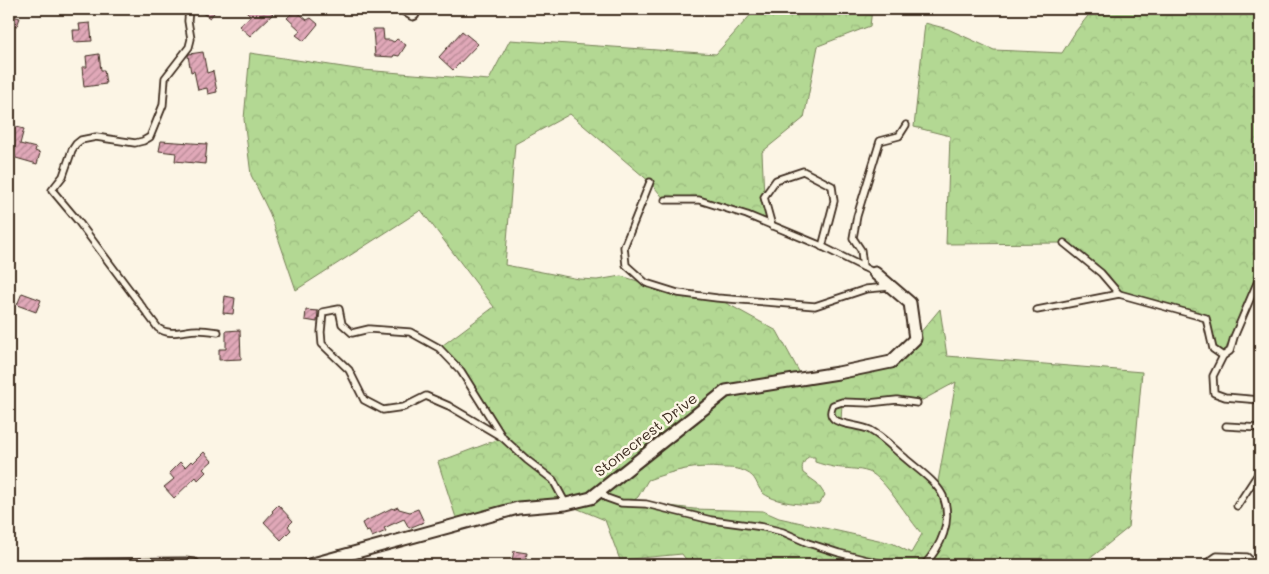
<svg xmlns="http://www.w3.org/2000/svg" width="1269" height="574" viewBox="0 0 1269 574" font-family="Mali,sans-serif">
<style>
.forest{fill:url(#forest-crowns);stroke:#778158;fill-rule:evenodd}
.building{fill:url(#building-hatch);stroke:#3b2a1e}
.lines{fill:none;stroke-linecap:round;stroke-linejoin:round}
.service-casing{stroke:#3b2a1e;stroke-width:9}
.minor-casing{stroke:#3b2a1e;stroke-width:15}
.service{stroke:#fcf5e5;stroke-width:5.5}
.minor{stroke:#fcf5e5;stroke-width:11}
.labels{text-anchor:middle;stroke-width:5;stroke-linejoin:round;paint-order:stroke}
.street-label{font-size:15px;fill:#3b2a1e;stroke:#fcf5e5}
</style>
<defs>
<pattern id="forest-crowns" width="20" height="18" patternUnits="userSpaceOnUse" patternTransform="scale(1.25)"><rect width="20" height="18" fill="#b3d893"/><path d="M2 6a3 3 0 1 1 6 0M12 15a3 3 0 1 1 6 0" fill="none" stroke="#9bba7e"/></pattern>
<pattern id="building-hatch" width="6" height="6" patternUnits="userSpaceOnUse" patternTransform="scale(1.25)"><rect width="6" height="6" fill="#e0a8b8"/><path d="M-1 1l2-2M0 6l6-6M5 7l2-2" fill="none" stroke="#b78995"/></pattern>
</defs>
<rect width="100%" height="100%" fill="#fcf5e5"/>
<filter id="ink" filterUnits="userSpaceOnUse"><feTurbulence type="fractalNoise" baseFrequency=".02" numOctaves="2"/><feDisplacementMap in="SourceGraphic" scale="10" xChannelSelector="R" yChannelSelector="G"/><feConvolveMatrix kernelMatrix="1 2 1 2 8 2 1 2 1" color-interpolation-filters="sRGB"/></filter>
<g filter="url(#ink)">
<g class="forest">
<path d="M760,9H872L870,26L818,46L804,118L762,152L764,197L772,226L699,200H665L650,182L570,114L515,144L505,265L579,279L597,280L621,276L678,293L717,298L777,331L803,379L891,362L915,339L940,309L947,356L1142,372L1128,528L1082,565H1044L1042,560H974L973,565H690L682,554L620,560L605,520L566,504L458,524L438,462L502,438L461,371L439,348L494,307L421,210L296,290L270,214L251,175L244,119L250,53L363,70L489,80L510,40L716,54L754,11ZM956,382L937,487L868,429L841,422L842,403L897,400L917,403ZM808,457H815V462C821,464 828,466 834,467C846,469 857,468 869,472C884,477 909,520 922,534L911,553L892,543L779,518L763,511L694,509L645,503L634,500L638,497L648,480C676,470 694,465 723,468C730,468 739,468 746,472C757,477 756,485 762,492C771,502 808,507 820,503L825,495L817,483L803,473C801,466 803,463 808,457Z"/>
<path d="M1090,9H1260V276L1230,351L1223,356L1213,349L1206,318L1119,294L1101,273L1064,243L946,244L950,136L914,127L925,23L948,29L994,50L1062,53L1076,31L1091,12Z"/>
<path d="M1217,556L1247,557L1260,565H1204Z"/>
</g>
<g class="building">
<path d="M196,9H217L210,18Z"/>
<path d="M244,9H268L273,14L250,36L239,26L251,16Z"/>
<path d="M295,10L307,20L311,18L318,24L304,41L296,35L301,31L287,18Z"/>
<path d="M9,15L20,18L17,26L9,24Z"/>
<path d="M90,23L92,41L74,42L73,30H80L79,24Z"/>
<path d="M373,29H383L384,40H390L394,42L397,39L406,45L399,56L394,55L393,57L375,56Z"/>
<path d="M462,31L478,44L453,70L439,57Z"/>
<path d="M203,52L207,73L213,71L217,92L208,94L207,88L198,90L194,71L191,72L188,56L189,54Z"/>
<path d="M99,54L101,70H104L106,84L84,87L82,67H87L86,56Z"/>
<path d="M9,125L24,129L20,144L36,148L35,151L40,153L37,164L9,156Z"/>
<path d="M161,141L207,144L205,164L175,161L176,153L159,151Z"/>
<path d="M22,293L41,300L36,312L17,305Z"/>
<path d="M225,296L235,298L233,314L223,313Z"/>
<path d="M306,310L318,311L317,322L305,320Z"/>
<path d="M240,330L241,359L219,360V349H226V331Z"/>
<path d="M204,452L212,461L203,469L206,472L198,480L196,477L174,498L164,487L174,479L169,473L180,462L185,467L191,461L193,463Z"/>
<path d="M278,505L293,521L288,526L291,530L281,540L264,522L273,512L272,511Z"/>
<path d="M398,507L399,509L410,512L418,509L424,522L409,528L404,519L384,528L386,531L372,537L369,531L366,532L362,523L392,508L393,509Z"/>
<path d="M514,551L527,553L525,565H511Z"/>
</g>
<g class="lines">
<g class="service-casing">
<g id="service">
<path d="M189,9L188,21L191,39L189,47L165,78L163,105L150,137L143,141L135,143L96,137L81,140L76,144L72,150L63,176L52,190L78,221L158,328C170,337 183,330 198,330C204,330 211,331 218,332"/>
<path d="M650,182L624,247L626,265L646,283L678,293L717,298L815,306L866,289L889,287"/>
<path d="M665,200H699L747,215L817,244L875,273"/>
<path d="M772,226L764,197L776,180L803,171L832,186L834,201L822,247"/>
<path d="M1064,243L1101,273L1119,294"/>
<path d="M863,267L861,250L853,238L857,216L880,141L899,136L906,125"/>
<path d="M1260,276L1234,337L1230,351L1223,356L1213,376L1214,393L1225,397L1260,400"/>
<path d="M1037,310L1119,294L1206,318L1213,349L1223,356"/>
<path d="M917,403L897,400L869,403L842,402L833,405C831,410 829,414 834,419C840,425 860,425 870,430C883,437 894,449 905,458C917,469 936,481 943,496C953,521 941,547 924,565"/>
<path d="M1226,426L1260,428"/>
<path d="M503,438L449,406L426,396L404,407L383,410L364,400L349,370L322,344L321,332L323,312L339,309L342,324L352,333L369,329L410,332L439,348L461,371L503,438L527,460L553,480L566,504"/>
<path d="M599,491L607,498L621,503L646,504L711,520L763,527L783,532L808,543L839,553L887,565"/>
<path d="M1237,506L1260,471"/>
<path d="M1204,565L1217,556L1247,557L1255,565"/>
</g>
</g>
<g class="minor-casing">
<g id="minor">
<path d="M405,9L413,14"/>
<path d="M86,565L185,564L194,565"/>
<path d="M309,565L518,508L566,504L591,498L726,391L838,373L891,362L915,339L910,303L875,273"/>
</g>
</g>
<use href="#service" class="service"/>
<use href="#minor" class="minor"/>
</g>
</g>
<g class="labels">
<g class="street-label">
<text transform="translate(646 435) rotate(-38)" y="5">Stonecrest Drive</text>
</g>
</g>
<rect width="1269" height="574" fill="none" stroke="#fcf5e5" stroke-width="30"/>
<rect x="15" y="15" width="1239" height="544" fill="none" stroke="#3b2a1e" stroke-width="2" filter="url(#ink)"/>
</svg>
